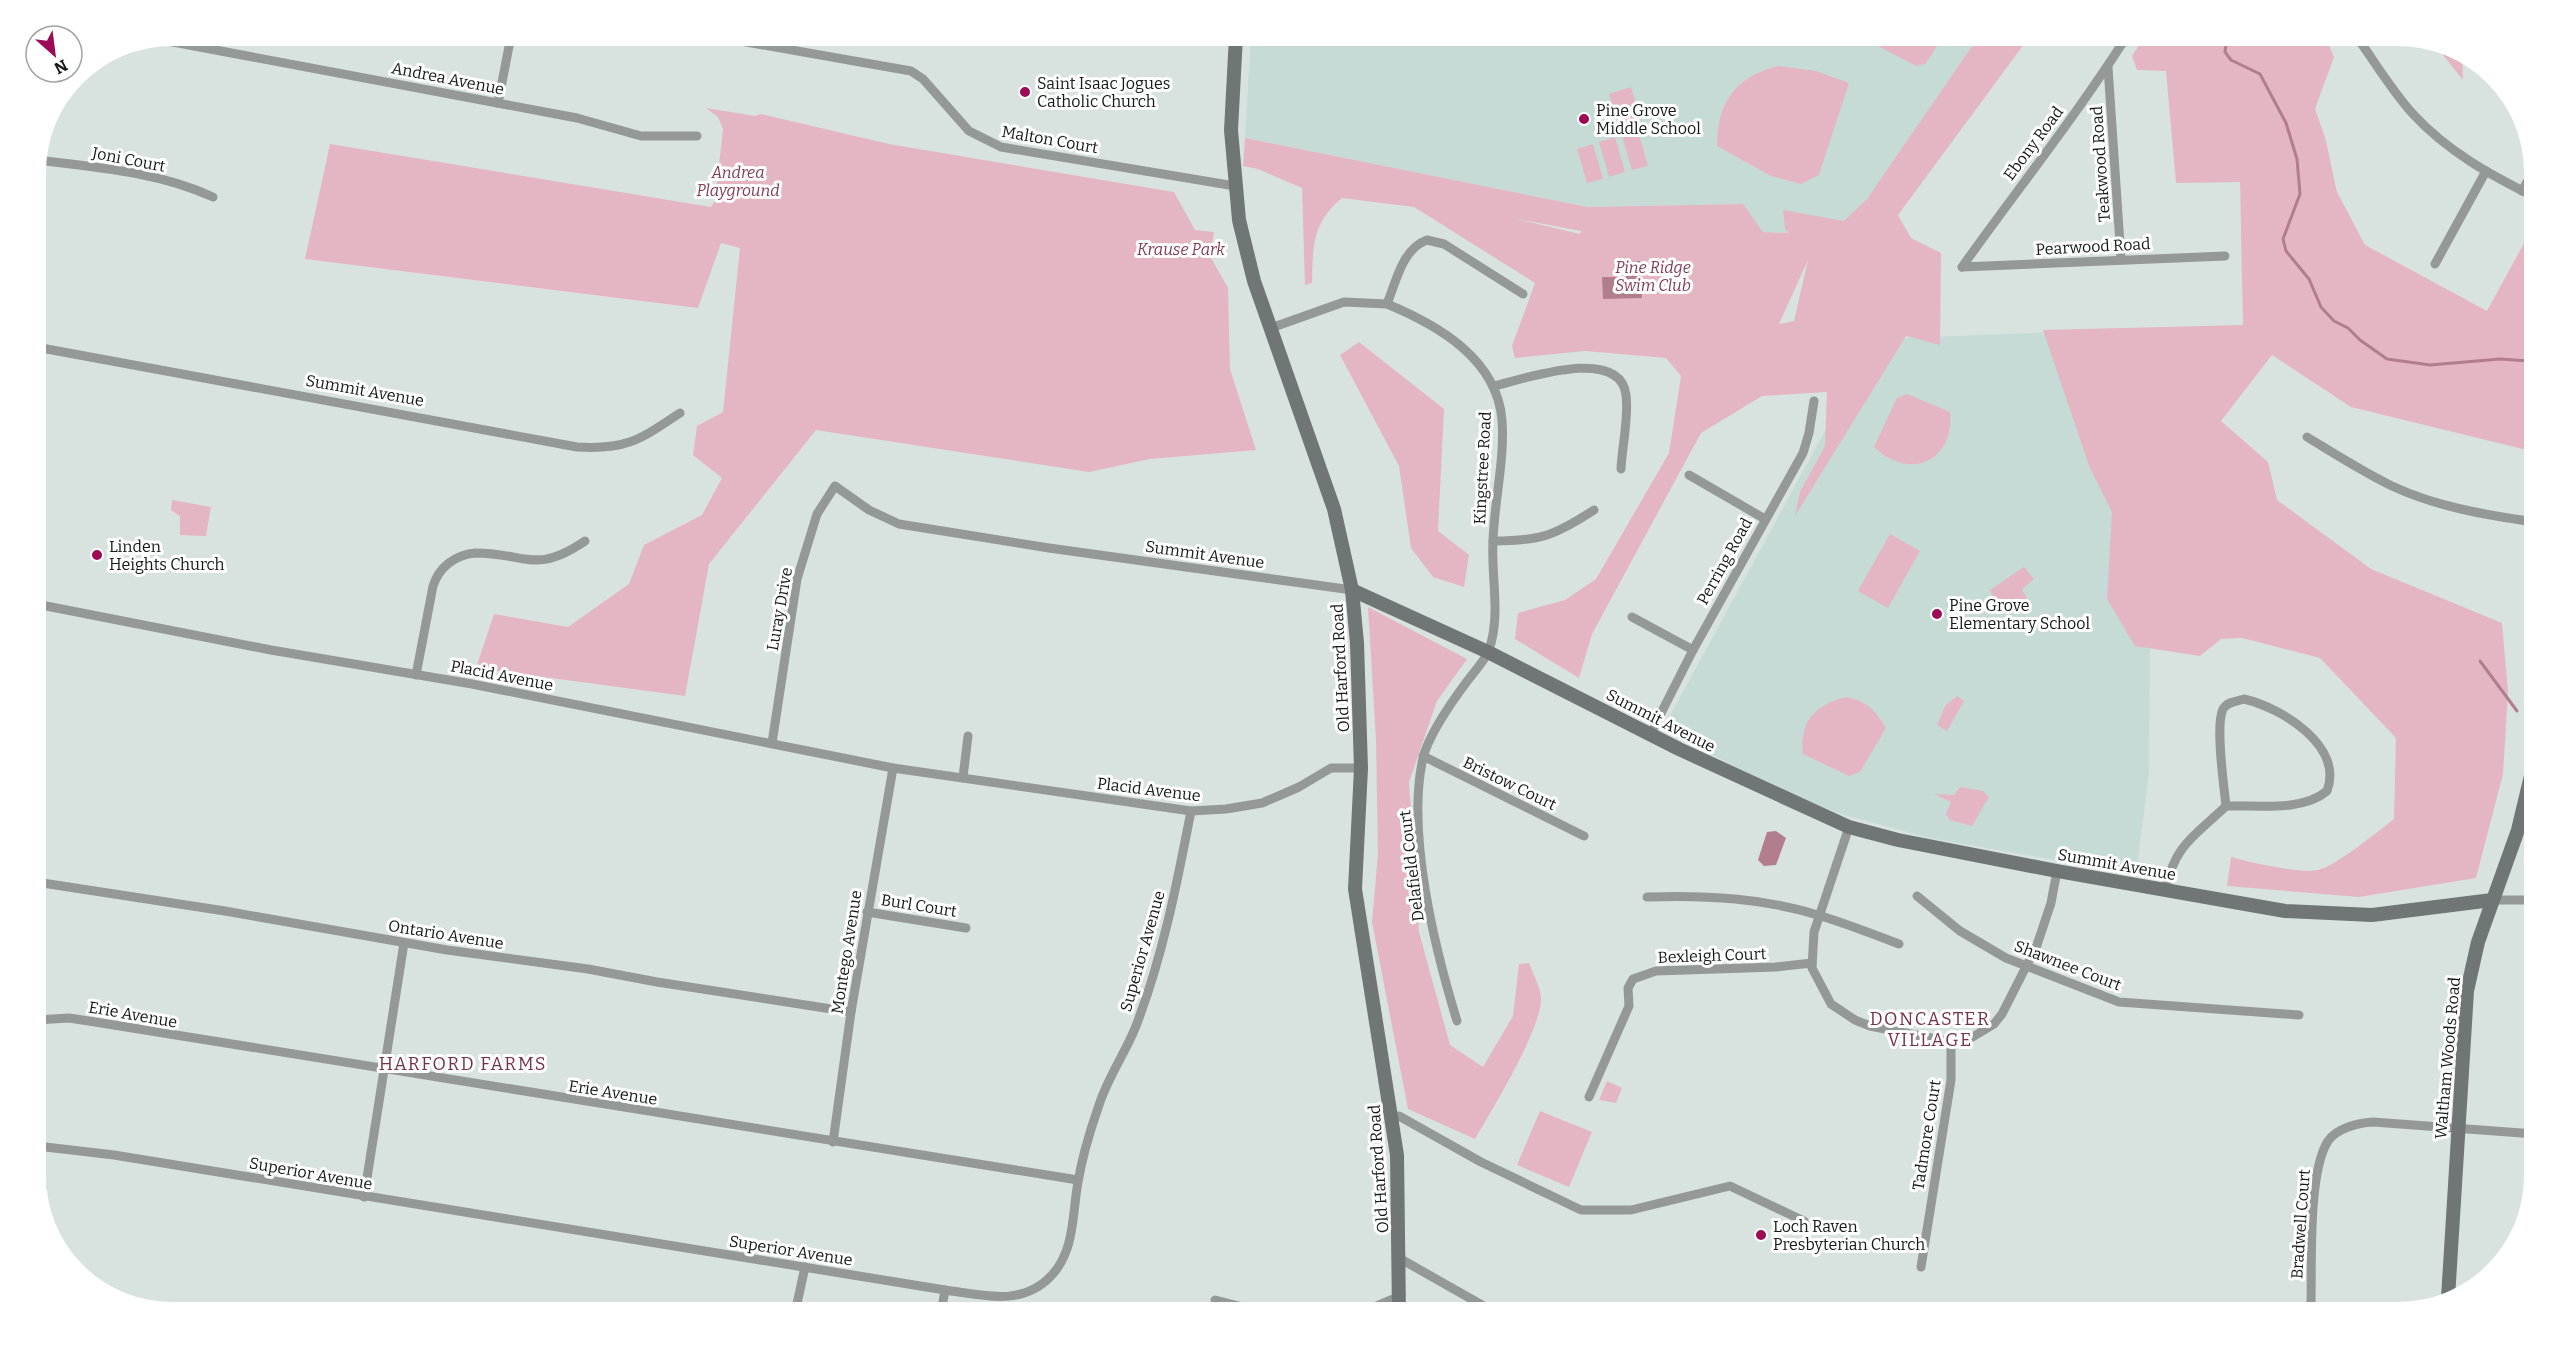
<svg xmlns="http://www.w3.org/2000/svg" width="2571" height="1349" viewBox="0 0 2571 1349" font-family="Bitter,serif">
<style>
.built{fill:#c6dbd6}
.green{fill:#e4b6c4;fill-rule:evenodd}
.water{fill:#b27d8d}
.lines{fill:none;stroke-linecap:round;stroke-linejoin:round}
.stream{stroke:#b27d8d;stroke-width:3}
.street{stroke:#949998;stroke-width:9}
.secondary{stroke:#707675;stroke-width:14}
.poi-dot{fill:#9d0a55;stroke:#fff;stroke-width:2}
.labels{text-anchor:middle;stroke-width:6;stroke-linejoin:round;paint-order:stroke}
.street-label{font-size:16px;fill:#141817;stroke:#fff}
.poi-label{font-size:16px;fill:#141817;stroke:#fff;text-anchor:start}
.park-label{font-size:16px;font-style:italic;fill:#823c56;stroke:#fff}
.neighbourhood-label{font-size:18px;letter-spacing:1.5px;fill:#75314b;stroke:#fff}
</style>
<rect width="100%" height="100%" fill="#d8e3e0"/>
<g class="built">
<path d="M1251,36H1981L1843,234L1763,232L1742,204L1588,207L1245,138Z"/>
<path d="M2085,331L2150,633L2149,774L2136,874L1929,838L1841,814L1791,794L1672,735L1667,721L1875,339Z"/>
</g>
<g class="green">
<path d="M1871,36H1944L1925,64L1916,66L1872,43Z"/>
<path d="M1979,36H2030L1898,215L1911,238L1941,253L1940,345L1906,336L1795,516L1800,492L1825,446L1827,392L1762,396L1701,433L1592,634L1579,678L1515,639L1518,613L1565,600L1596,579L1669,453L1681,376L1666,358L1585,351L1515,358L1512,346L1535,283L1414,207L1342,198C1312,223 1313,246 1312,283L1305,285L1302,188L1258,169L1243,166L1245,138L1588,207L1743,204L1763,232L1789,233L1785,229L1783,210L1844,221L1867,199ZM1512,218L1581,231L1580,234ZM1808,260L1794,321L1779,324Z"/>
<path d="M2145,36H2325L2334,57L2315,109L2325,137L2337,192L2365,245L2487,311L2535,223V452L2351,407L2272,355L2221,421L2268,462L2277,500L2371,569L2502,623L2508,692L2503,774L2476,878L2359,897L2227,886L2231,857C2248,862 2301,874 2318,870C2334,867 2379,831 2394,819L2396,738L2320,658L2242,638L2221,639L2200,656L2135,646L2107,599L2112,512L2089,466L2043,330L2243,325L2240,182L2176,183L2166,71L2137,70L2132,56Z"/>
<path d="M2435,45L2462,52L2463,80Z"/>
<path d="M1778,66L1816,71L1849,83L1819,175L1801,184L1771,176L1717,146C1717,102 1735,77 1778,66Z"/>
<path d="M1631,87L1640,119L1619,125L1609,94Z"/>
<path d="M706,108L755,116L761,114L889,144L1174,192L1195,230L1214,232L1210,256L1228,288L1230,369L1256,450L1150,459L1089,472L816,430L709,564L685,696L476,668L494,614L568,627L629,584L644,545L702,515L722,478L693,455L697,426L723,412L740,248L721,243L698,308L305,259L330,144L711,207L715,201L723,129L718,117Z"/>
<path d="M1638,131L1648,166L1632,170L1622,136Z"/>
<path d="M1615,137L1625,172L1609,177L1599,142Z"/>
<path d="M1593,144L1603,179L1587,183L1577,149Z"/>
<path d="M1359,342L1444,409L1438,531L1469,555L1464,587L1433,577L1411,548L1399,466L1340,355Z"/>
<path d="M1907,394L1950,412C1955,462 1909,481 1874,447L1897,398Z"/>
<path d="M172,500L211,507L206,536L180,535V516L171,510Z"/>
<path d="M1890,534L1920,551L1888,608L1858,591Z"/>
<path d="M2024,567L2034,579L2022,589L2030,605L2024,614L2001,602L1997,604L1990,590Z"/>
<path d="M1368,607L1467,659L1437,701L1409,782L1419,932L1450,1045L1483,1067L1513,1016L1519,964L1529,963C1533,974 1541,988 1541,999C1541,1030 1492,1110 1475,1139L1408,1109L1372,922L1378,854L1376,740Z"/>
<path d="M1957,696L1964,701L1947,731L1937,725L1945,706Z"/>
<path d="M1845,697C1866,700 1875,710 1886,728L1860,772L1849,776L1803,754C1799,721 1815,706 1845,697Z"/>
<path d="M1960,787L1983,791L1989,797L1972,826L1950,820L1946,814L1951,802L1934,794L1954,795Z"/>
<path d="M1607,1081L1622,1088L1616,1103L1599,1100Z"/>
<path d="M1540,1111L1592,1132L1569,1187L1517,1165Z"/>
</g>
<g class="water">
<path d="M1626,261H1641L1642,298L1603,299L1602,277H1626Z"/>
<path d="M1776,831L1786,838L1776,865L1764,866L1758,860L1767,832Z"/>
</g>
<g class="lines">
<g class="stream">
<path d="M2227,36L2225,52L2231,60L2260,74L2286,123L2297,159L2300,194L2283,239L2286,251L2309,279L2321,307L2334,321L2348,328L2360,340L2387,359L2430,365L2500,359L2529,361"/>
<path d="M2480,661L2517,711"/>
</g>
<g class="street">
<path d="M712,36L911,71L923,79L969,131L1001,147L1235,186"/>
<path d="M2356,36C2375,62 2392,91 2413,114C2447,151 2490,175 2535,197"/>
<path d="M157,39L577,118L641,136H697"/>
<path d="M2108,67L2121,259"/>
<path d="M498,103L511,36"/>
<path d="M37,160C96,167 159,172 213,197"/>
<path d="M2522,191L2535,168"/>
<path d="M2435,264L2486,171"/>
<path d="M1962,267C2017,190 2076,116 2127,36"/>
<path d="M1962,267L2225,256"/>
<path d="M1387,304C1438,325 1497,359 1502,420C1505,460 1494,502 1493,542C1491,578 1501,615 1489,650C1485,660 1475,671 1468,680C1453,700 1429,734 1423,758C1406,833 1435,949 1457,1021"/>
<path d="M1271,328L1344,302L1387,304C1396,282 1402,249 1427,240L1444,244L1523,294"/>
<path d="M36,347L577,447C627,450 639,440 680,413"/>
<path d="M1494,386C1524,379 1620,345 1626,395C1629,418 1622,446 1621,469"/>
<path d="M2307,437C2335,454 2363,472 2392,486C2437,507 2486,515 2535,522"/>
<path d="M1689,475L1765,519"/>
<path d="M1493,541C1540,541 1554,536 1594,510"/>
<path d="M36,604L271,650L472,684L893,768L1191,811L1226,809L1262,803L1299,787L1331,768H1361"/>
<path d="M1632,617L1693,650"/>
<path d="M416,675L433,586C439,567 455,555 475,553C526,553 535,575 585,541"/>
<path d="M2244,699C2282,708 2344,746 2327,791C2302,812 2257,805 2226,806C2224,786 2215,725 2223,709C2227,702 2237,701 2244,699Z"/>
<path d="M1651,733L1693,650L1803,453L1809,433L1814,401"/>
<path d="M772,743L797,579L817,514L835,486L869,510L899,524L1049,548L1352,590"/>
<path d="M1423,756L1584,836"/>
<path d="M963,777L968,736"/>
<path d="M1849,827L1814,932L1812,968L1831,1004L1855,1020L1870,1026L1951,1042L1966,1041L1994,1024L2002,1014L2037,945L2051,903L2057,871"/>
<path d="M36,882L225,911L447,950L588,969L657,982L851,1012"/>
<path d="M2165,890C2176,843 2194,837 2226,806"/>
<path d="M1917,896L1960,931L2006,958L2119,1002L2299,1015"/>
<path d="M1647,897C1706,895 1765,898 1821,916C1847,924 1873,934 1899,944"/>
<path d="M2492,900H2535"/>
<path d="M867,912L966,928"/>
<path d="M36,1020L69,1018L95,1022L1078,1180"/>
<path d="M1589,1097L1629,1006L1628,988L1633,979L1656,971L1776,967L1812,963"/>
<path d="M1392,1117L1399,1116L1481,1162L1581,1210H1631L1730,1186L1804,1221"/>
<path d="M833,1142L851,1012L893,768"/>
<path d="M37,1146L114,1155L945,1290C982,1295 1022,1307 1051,1276C1075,1251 1072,1215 1078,1182C1082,1158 1090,1131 1098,1108C1107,1078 1125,1054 1136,1026C1163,956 1177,883 1191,811"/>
<path d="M364,1197L404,943"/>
<path d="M1399,1258L1496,1313"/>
<path d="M1921,1267L1951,1080V1042"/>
<path d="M1215,1300L1267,1313"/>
<path d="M2311,1301C2312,1262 2308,1172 2328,1141C2337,1128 2358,1123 2373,1122L2535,1134"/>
<path d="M795,1313L805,1267"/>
<path d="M941,1313L945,1290"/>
<path d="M1360,1313L1398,1297"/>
</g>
<g class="secondary">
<path d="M1236,36L1231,130L1239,220L1254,281L1334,509L1352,590L1357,643L1361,768L1355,889L1397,1155L1399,1313"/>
<path d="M1352,590L1488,652L1679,749L1849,827L1898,840L2057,871L2285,911L2372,915L2492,900"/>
<path d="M36,1140L40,1196"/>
<path d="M2448,1298L2467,991L2478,942L2518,830L2535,759"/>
</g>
</g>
<g class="poi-dot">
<circle cx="1025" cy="92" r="6"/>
<circle cx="1584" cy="119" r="6"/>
<circle cx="97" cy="555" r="6"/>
<circle cx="1937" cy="614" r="6"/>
<circle cx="1761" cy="1235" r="6"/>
</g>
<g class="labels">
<g class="street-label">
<text transform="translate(448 78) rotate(11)" y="6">Andrea Avenue</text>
<text transform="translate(1050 139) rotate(10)" y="6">Malton Court</text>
<text transform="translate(2033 143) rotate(-53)" y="6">Ebony Road</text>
<text transform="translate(129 159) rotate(11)" y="6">Joni Court</text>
<text transform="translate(2100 164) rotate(-94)" y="6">Teakwood Road</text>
<text transform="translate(2093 246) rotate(-3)" y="6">Pearwood Road</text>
<text transform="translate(365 390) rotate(10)" y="6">Summit Avenue</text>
<text transform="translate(1482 468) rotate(-87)" y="6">Kingstree Road</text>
<text transform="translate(1205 554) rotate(8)" y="6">Summit Avenue</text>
<text transform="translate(1724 561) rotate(-61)" y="6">Perring Road</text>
<text transform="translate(779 609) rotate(-80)" y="6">Luray Drive</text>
<text transform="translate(1340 668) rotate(-93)" y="6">Old Harford Road</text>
<text transform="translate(502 675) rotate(11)" y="6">Placid Avenue</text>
<text transform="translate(1661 720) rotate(27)" y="6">Summit Avenue</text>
<text transform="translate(1510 783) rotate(26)" y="6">Bristow Court</text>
<text transform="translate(1149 789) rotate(7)" y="6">Placid Avenue</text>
<text transform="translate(2117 864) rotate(10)" y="6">Summit Avenue</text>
<text transform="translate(1411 866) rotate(-97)" y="6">Delafield Court</text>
<text transform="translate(919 905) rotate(9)" y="6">Burl Court</text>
<text transform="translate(446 934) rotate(9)" y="6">Ontario Avenue</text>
<text transform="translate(1142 951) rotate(-74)" y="6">Superior Avenue</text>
<text transform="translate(846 952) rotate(-81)" y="6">Montego Avenue</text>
<text transform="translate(1712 955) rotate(-2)" y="6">Bexleigh Court</text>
<text transform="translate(2068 965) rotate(21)" y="6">Shawnee Court</text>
<text transform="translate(133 1014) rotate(10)" y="6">Erie Avenue</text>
<text transform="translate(2447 1058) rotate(-85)" y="6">Waltham Woods Road</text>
<text transform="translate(613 1092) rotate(9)" y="6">Erie Avenue</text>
<text transform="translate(1926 1135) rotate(-81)" y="6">Tadmore Court</text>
<text transform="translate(1378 1169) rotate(-94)" y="6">Old Harford Road</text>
<text transform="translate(311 1173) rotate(10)" y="6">Superior Avenue</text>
<text transform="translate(2300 1224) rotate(-86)" y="6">Bradwell Court</text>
<text transform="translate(791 1250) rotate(9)" y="6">Superior Avenue</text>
</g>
<g class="poi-label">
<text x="1037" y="89">Saint Isaac Jogues<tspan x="1037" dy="18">Catholic Church</tspan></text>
<text x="1596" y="116">Pine Grove<tspan x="1596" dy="18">Middle School</tspan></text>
<text x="109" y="552">Linden<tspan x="109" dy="18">Heights Church</tspan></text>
<text x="1949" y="611">Pine Grove<tspan x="1949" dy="18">Elementary School</tspan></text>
<text x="1773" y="1232">Loch Raven<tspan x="1773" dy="18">Presbyterian Church</tspan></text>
</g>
<g class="park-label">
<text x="738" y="178">Andrea<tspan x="738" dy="18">Playground</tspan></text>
<text x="1181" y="255">Krause Park</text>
<text x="1653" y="273">Pine Ridge<tspan x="1653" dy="18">Swim Club</tspan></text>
</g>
<g class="neighbourhood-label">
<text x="1930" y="1025">DONCASTER<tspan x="1930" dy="21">VILLAGE</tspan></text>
<text x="463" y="1070">HARFORD FARMS</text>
</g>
</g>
<path d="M0 0H2571V1349H0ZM172 46H2398A126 126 0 0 1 2524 172V1176A126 126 0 0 1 2398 1302H172A126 126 0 0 1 46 1176V172A126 126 0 0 1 172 46Z" fill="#fff" fill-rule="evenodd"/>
<g transform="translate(54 54) rotate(152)"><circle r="28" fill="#ffffff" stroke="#a1a3a2" stroke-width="1.5"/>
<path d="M0-4.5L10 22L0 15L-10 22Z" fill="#9d0a55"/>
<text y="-9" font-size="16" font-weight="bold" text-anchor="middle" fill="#141817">N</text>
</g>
</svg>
